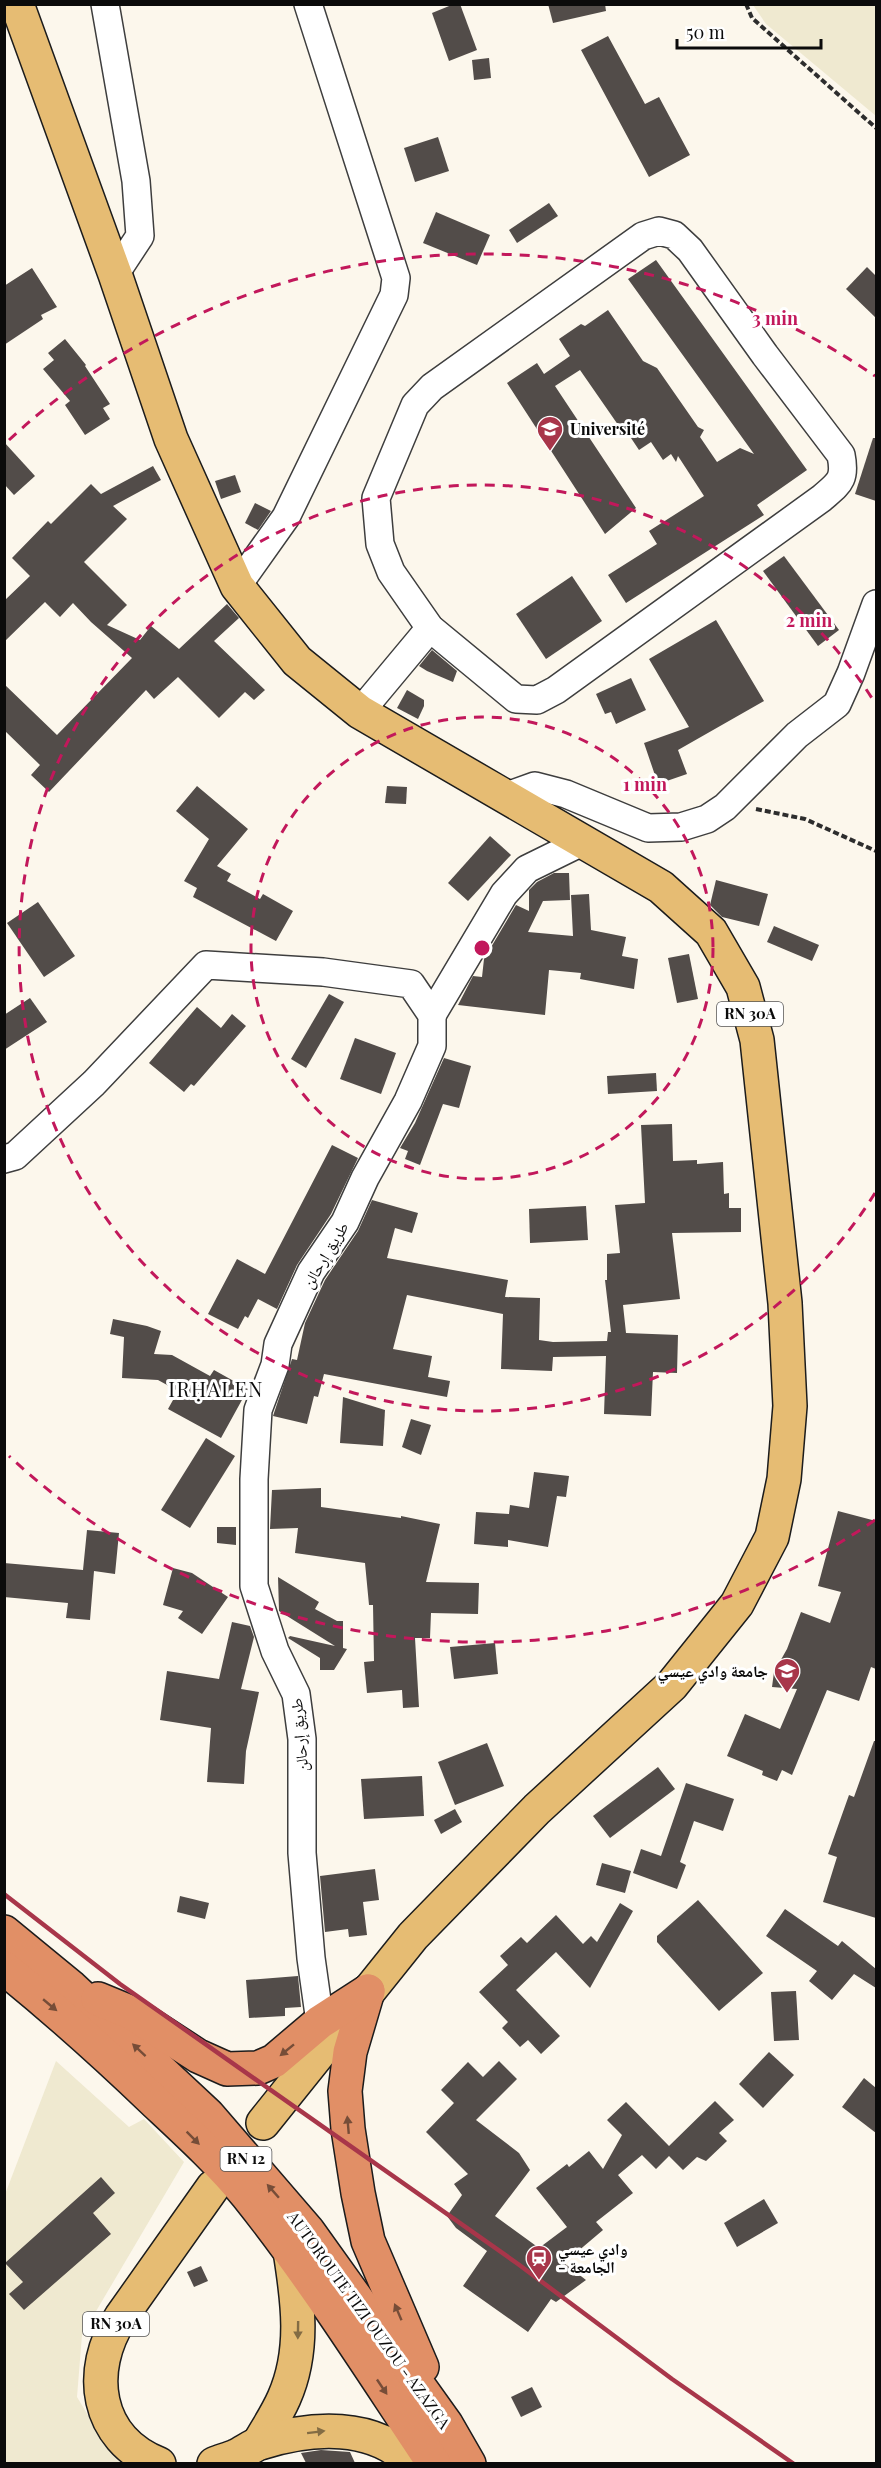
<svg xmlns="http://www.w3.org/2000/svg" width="881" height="2468" viewBox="0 0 881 2468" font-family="'Playfair Display','Noto Naskh Arabic',serif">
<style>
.farmland{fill:#efe9d0}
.building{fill:#524c49}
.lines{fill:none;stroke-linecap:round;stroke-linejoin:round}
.minor-casing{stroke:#3e3e3e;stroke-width:30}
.major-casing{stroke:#1c1c1c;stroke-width:36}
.highway-casing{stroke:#1c1c1c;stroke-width:36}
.path{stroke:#2d2d2d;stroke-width:4;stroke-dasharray:6 3;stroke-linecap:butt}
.minor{stroke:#fff;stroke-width:27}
.major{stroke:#e6bc73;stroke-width:33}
.highway{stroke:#e18f66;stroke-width:33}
.rail{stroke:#a8364a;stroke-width:4.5}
.oneway{fill:#764d38}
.oneway2{fill:#836c44}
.ring{fill:none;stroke:#c2185b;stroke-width:3;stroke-dasharray:10 8}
.labels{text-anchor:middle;stroke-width:6;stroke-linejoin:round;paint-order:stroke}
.shield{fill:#fff;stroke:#545454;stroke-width:1.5}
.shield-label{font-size:15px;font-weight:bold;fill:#0b0b0b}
.poi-label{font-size:16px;font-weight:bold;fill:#0b0b0b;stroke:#fff;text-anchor:start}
.street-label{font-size:16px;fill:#0b0b0b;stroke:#fff}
.quarter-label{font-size:20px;letter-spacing:1.5px;fill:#0b0b0b;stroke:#fff}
.centre{fill:#c2185b;stroke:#fff;stroke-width:3}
.ring-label{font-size:18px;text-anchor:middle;font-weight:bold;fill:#c2185b;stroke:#fff;stroke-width:6;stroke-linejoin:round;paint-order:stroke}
</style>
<rect width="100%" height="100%" fill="#fcf7ec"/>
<g class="farmland">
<path d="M753,5H876V116L766,24Z"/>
<path d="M56,2061L129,2127L144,2119L184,2162L82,2335L77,2397L103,2440L139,2463H5L4,2197Z"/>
</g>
<g class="building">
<path d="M454,4H460L477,50L449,61L432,13Z"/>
<path d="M548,4H605L606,11L553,23Z"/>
<path d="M608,36L645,104L659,97L690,155L649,177L581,50Z"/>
<path d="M489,58L491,78L474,80L472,60Z"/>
<path d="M438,137L449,171L415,182L404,148Z"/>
<path d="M549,203L558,216L517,243L509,230Z"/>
<path d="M436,212L490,235L477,265L423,243Z"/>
<path d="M656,260L807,470L757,505L764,515L626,603L608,575L657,544L649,531L704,496L678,456L676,462L671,454L663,460L651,442L639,450L629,435L623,432L580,370L555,386L636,508L605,534L507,383L537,363L544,374L570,356L559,339L581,324L585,326L608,310L643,361L657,368L698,427L704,430L700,437L717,462L740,448L754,454L628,279Z"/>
<path d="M867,267L876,276V318L846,289Z"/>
<path d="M32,268L57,307L41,315L43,319L4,345V286Z"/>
<path d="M65,339L86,365L85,366L110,404L103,408L110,419L85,435L65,405L70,401L43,369L54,360L48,353Z"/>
<path d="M873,438H876V501L855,494Z"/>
<path d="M4,442L35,476L14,495L4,484Z"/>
<path d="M153,466L161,480L113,506L127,519L84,562L127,605L107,625L140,640L151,626L179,649L227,604L239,618L214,641L265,690L254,700L245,692L219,718L178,677L154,699L146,690L49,792L31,775L40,765L4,730V684L57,735L132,658L91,622L73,603L60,617L45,602L4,642V601L30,576L12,558L48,521L51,524L91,484L101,494Z"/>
<path d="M235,475L241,492L221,499L215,481Z"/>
<path d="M255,503L271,511L258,530L245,523Z"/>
<path d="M784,556L839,630L818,646L763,571Z"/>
<path d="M572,576L602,621L546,659L516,614Z"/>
<path d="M716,620L764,701L678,750L687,774L658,784L644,743L689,727L649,659Z"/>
<path d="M432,650L457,671L453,682L427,671L419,666Z"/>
<path d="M631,678L646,710L616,724L611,712L605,714L596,694Z"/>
<path d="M407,690L424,700V706L418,719L397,708Z"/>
<path d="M197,786L248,829L217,866L231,874L227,881L260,899L263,894L293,911L276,941L193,897L197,888L184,881L209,839L176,811Z"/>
<path d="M387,786L407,787L406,804L385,803Z"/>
<path d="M490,836L511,855L468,901L448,883Z"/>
<path d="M554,873H569L570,900L543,901L528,932L573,936L571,895L589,894L591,930L626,937L622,956L638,959L634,989L580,979L581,973L549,970L545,1015L458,1005L473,976L482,977L484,959L516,905L529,911V890L537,882Z"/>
<path d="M716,880L768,894L759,926L722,917L710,905Z"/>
<path d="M38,902L75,956L44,977L7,923Z"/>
<path d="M774,926L819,945L812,961L767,942Z"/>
<path d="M689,954L698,999L677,1003L668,958Z"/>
<path d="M329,994L344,1002L306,1068L291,1059Z"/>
<path d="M30,998L47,1022L4,1050V1015Z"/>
<path d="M197,1007L221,1028L232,1014L246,1026L194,1086L191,1084L184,1092L149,1063Z"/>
<path d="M355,1038L396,1053L381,1094L340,1079Z"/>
<path d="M444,1058L471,1066L459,1108L443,1104L420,1165L405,1159L408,1151L400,1148L415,1123Z"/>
<path d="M656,1073L657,1091L608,1094L607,1076Z"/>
<path d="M672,1124L673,1161L697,1160V1164L723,1162L724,1194L729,1193V1208H741V1232L672,1233L680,1299L623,1305L626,1333L678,1335L677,1373L653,1372L651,1416L604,1414L606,1356L553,1357L552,1371L501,1369L503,1314L407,1295L393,1349L432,1356L428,1377L450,1381L447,1397L324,1374L318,1397L314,1396L307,1424L273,1416L292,1359L297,1360L305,1323L325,1280L358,1231L372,1200L418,1213L412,1233L395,1228L387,1258L508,1280L505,1297L540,1298L539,1340L553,1342L607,1341L608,1332H611L605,1280H607V1254L620,1253L615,1205L645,1203L641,1125Z"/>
<path d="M332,1145L358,1158L331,1214L297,1265L277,1309L258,1299L248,1318L245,1316L238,1329L208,1314L237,1259L265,1274Z"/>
<path d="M586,1206L588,1240L530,1243L529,1209Z"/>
<path d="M113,1319L147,1326L161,1331L154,1354L172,1355L210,1376L214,1370L248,1389L221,1438L168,1409L178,1391L158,1380L122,1378L124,1337L110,1334Z"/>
<path d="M343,1397L385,1410L383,1446L340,1443Z"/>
<path d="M411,1419L431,1425L421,1455L402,1447Z"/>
<path d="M206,1438L235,1456L190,1528L161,1510Z"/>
<path d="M534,1472L569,1476L566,1497L557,1496L548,1547L508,1540V1547L474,1544L476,1512L509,1514L510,1505L529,1508Z"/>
<path d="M321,1488V1507L401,1518V1516L440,1524L426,1582L479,1583L478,1614L431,1613L430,1638H415L419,1707L403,1708L402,1690L367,1693L364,1662L374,1661L373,1605H369L365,1563L295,1553L298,1528L270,1529L272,1490Z"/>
<path d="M838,1511L876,1521V1669L871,1667L859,1701L827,1690L792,1775L782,1770L777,1781L762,1775L763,1771L727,1756L745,1714L780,1729L797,1689L772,1687L774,1672L787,1649L801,1612L830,1623L841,1592L818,1586Z"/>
<path d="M217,1527H236V1545L217,1543Z"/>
<path d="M87,1530L119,1533L115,1574L94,1571L90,1620L66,1618L68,1603L4,1597V1563L83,1570Z"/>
<path d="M173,1568L192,1573L228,1597L202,1634L178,1618L183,1611L163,1605Z"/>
<path d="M278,1577L319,1602L315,1609L337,1621H343V1648L347,1649L334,1670H320V1658L288,1638L290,1636L335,1646L279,1611Z"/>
<path d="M232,1622L250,1626L254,1637L241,1689L259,1692L246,1751L244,1784L207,1782L211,1728L160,1720L167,1671L219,1679Z"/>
<path d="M495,1643L498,1674L454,1679L450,1647Z"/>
<path d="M874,1741H876V1918L823,1902L837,1857L828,1854L849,1795L854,1797Z"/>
<path d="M487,1743L504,1786L455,1805L438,1762Z"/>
<path d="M658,1767L675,1789L610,1838L593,1816Z"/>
<path d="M422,1776L424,1816L364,1819L361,1779Z"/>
<path d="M686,1783L734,1799L723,1831L694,1821L680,1862L686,1865L677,1889L633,1873L641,1849L661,1856Z"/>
<path d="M455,1809L462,1822L441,1834L434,1820Z"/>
<path d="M602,1863L631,1871L625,1893L596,1885Z"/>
<path d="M375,1869L379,1900L363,1902L367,1935L349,1937L348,1929L325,1932L320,1876Z"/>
<path d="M180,1896L209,1903L205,1919L177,1912Z"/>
<path d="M698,1900L763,1973L719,2011L657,1942V1936Z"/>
<path d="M620,1903L633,1911L590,1988L556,1952L516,1990L560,2036L541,2054L528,2040L520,2047L502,2028L508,2022L479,1992L508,1965L500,1956L521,1937L527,1943L556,1915L583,1944L591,1936L597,1942Z"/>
<path d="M785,1909L838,1946L842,1941L876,1969V1988L854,1974L832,2000L809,1981L817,1971L766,1936Z"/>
<path d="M298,1976L301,2007L285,2008V2016L249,2018L246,1980Z"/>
<path d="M796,1991L799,2040L774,2041L771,1992Z"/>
<path d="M769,2052L794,2075L763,2108L739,2084Z"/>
<path d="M499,2061L517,2079L476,2120L519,2153L530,2170L495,2216L539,2248L567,2227L536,2188L567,2164L569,2167L589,2151L603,2169L622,2135L607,2120L626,2102L669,2146L715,2101L734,2120L719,2133L727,2141L706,2161L697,2157L683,2170L669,2156L656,2169L642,2155L618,2175L633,2193L596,2222L603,2230L564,2263L586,2280L556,2302L551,2299L528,2332L463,2286L487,2251L456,2228L447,2216L462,2195L454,2184L468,2174L426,2132L454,2103L441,2090L468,2062L483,2077Z"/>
<path d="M864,2078L876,2088V2133L842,2107Z"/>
<path d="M101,2177L115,2193L93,2213L111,2234L24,2310L9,2294L23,2282L5,2263Z"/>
<path d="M764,2199L778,2223L737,2247L724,2223Z"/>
<path d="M201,2266L208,2281L194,2287L187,2272Z"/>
<path d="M532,2387L542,2407L521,2417L511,2397Z"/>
<path d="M321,2450L350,2452L355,2463H306L301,2453Z"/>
</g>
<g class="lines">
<g class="minor-casing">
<g id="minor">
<path d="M105,4L136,181L140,236L115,274"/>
<path d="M659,231L674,235L690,250L765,355L841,455C846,480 839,483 822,498L556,690L537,700L516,699L430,628L391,572L380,544L376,498L415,405L432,387L643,236Z"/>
<path d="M237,586L286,517L394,295L396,278L308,4"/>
<path d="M360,712L430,628"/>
<path d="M507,796L535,786L566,794L648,828L681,827L707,819L725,807L797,735L837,704L851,673L876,604"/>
<path d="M432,1015L504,894L527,869L584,841"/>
<path d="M4,1159L15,1156L94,1083L206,965L323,972L411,984L432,1015V1046L408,1101L365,1178L345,1222L311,1272L278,1344L275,1365L258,1410L254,1479V1586L275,1651L296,1694L302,1739V1853L311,1958L320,2022"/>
</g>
</g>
<g class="major-casing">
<g id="major">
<path d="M17,4L115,274L171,439L237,586L297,661L360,712L661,887L711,932L743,987L757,1040L785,1303L790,1406L784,1479L772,1537L737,1604L672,1685L537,1809L413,1936L263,2123"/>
<path d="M259,2443C267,2429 277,2414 284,2398C305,2351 298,2301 290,2251"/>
<path d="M159,2464C95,2438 86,2371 121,2317L213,2187"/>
<path d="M214,2464C221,2461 229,2459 236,2456C244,2452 252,2446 260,2443C311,2427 374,2422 413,2464"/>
</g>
</g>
<g class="highway-casing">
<g id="highway">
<path d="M4,1932L71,1987L208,2115L308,2231L446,2424L469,2464"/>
<path d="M4,1968C56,2010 106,2055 154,2101C186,2131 219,2161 247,2195C315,2280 373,2373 434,2464"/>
<path d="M368,1991L350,2052L345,2091L348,2129L358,2193L368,2241L422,2367"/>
<path d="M98,1999L132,2013L198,2056L227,2069L258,2068L274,2061L320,2022L368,1991"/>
</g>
</g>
<g class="path">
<path d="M746,4L752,18L876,128"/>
<path d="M756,809L805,819L876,851"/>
</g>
<use href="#minor" class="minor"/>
<use href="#major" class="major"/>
<use href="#highway" class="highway"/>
<path class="rail" d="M4,1894L120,1984L518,2264L672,2379L794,2464"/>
</g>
<defs><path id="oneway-solid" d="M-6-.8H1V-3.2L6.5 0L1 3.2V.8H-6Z" transform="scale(1.5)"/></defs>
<g class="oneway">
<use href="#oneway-solid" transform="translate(50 2005) rotate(40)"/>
<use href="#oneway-solid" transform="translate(139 2050) rotate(-137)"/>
<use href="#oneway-solid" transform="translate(287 2050) rotate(141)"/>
<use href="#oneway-solid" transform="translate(348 2125) rotate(-95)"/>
<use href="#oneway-solid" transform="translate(193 2138) rotate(45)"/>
<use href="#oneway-solid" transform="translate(273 2191) rotate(-131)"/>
<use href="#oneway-solid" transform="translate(398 2312) rotate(-113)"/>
<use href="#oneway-solid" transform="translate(382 2387) rotate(56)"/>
</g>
<g class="oneway2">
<use href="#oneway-solid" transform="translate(298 2330) rotate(91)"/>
<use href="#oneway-solid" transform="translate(316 2432) rotate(-7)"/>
</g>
<g class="ring">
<circle cx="482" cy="948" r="231"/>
<path d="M875 1193A463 463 0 1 1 875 703"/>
<path d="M875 1520A694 694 0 0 1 9 1456M9 440A694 694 0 0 1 875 376"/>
</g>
<defs>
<g id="university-pin" transform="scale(1.35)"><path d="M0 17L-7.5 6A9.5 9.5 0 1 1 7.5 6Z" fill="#a8364a" stroke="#fff"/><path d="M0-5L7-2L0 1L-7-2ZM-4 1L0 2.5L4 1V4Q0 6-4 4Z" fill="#fff"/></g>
<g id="station-pin" transform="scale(1.35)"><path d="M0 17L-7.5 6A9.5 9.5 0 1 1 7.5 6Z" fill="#a8364a" stroke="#fff"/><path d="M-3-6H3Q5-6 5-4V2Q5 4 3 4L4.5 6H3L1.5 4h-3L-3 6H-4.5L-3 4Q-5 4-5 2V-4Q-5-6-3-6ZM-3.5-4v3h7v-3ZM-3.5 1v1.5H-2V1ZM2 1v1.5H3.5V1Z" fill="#fff"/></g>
</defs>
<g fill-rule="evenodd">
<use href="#university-pin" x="550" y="429"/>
<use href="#university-pin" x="787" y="1671"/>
<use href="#station-pin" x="539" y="2258"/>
</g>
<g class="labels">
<g class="shield">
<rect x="717" y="1002" width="66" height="24" rx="4.5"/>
<rect x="220.5" y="2147" width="51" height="24" rx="4.5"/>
<rect x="83" y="2312" width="66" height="24" rx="4.5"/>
</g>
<g class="shield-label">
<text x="750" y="1019">RN 30A</text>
<text x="246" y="2164">RN 12</text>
<text x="116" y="2329">RN 30A</text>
</g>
<g class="poi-label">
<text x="570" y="435">Université</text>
<text x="768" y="1677" text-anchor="end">جامعة وادي عيسي</text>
<text x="558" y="2255">وادي عيسي<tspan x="558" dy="18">- الجامعة</tspan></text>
</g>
<g class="street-label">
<text transform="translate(325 1255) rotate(-59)" y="6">طريق إرحالن</text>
<text transform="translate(299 1735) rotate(-95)" y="6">طريق إرحالن</text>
<text transform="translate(369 2320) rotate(54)" y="6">AUTOROUTE TIZI OUZOU - AZAZGA</text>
</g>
<g class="quarter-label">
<text x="216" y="1397">IRḤALEN</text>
</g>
</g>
<circle cx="482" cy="948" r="9" class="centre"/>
<g class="ring-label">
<text x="775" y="325">3 min</text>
<text x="809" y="627">2 min</text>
<text x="645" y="791">1 min</text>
</g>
<rect width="881" height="2468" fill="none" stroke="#0b0b0b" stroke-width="12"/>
<path d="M677 39v9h144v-9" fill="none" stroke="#0b0b0b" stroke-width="3"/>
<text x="686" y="39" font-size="18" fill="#0b0b0b" stroke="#ffffff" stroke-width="4.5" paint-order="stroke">50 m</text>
</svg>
